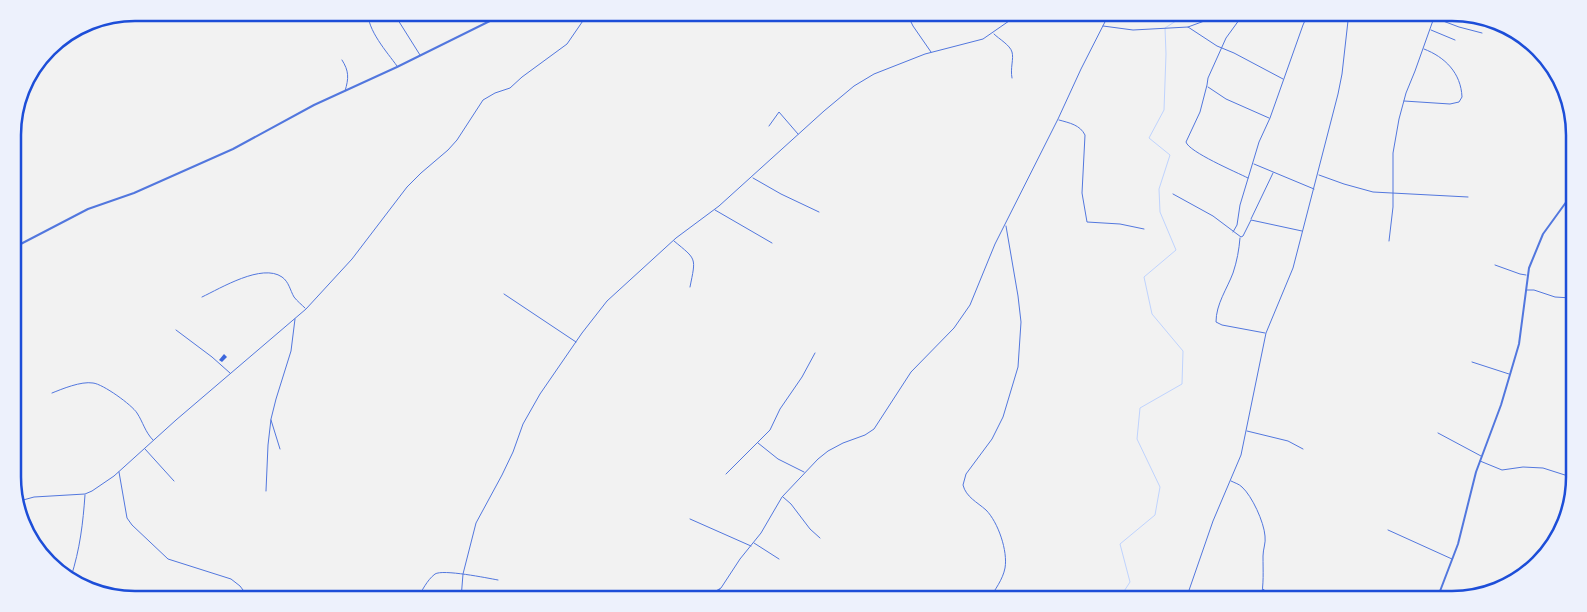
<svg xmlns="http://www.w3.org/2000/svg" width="1587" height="612" viewBox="0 0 1587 612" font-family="Barlow,sans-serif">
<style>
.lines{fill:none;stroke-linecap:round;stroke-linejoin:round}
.stream{stroke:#bfd3fe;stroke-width:1}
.building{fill:#3d67dc}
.minor{stroke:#5277de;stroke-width:1}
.tertiary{stroke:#5277de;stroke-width:2}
.rim{fill:none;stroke:#1d4ed8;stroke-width:2.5}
</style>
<rect width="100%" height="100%" fill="#f2f2f2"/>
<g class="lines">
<path class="stream" d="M1119,599L1130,582L1120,544L1155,515L1160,487L1137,439L1140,408L1182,384L1183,351L1152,314L1144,277L1176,250L1160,212L1159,189L1170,155L1149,138L1164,110L1166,54L1165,28L1179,19L1193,12"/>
</g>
<path class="building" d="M224,354L227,357L222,362L219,360Z"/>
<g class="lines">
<g class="minor">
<path d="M368,12C367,30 387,52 397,66"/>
<path d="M906,12L913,26L931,52"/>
<path d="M1241,12L1242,16L1226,38L1208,78L1207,85L1200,112L1186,142C1189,152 1236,172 1248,178"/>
<path d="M1435,18L1459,27L1482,33"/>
<path d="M398,20L420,55"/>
<path d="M1103,26L1133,30L1188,27L1217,46L1234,53L1283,79"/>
<path d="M1188,27L1207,20L1214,12"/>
<path d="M1431,30L1455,40"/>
<path d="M994,34C999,39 1010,45 1012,52C1014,59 1010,68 1012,78"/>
<path d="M342,60C349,71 349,78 345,91"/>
<path d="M1208,87L1226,99L1269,118"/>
<path d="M1404,101L1450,104L1459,102L1462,97C1461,73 1445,57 1424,49"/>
<path d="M1059,120C1070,123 1080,125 1085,135L1082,193L1087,222L1120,224L1144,229"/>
<path d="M769,126L779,112L798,134"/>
<path d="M1254,164L1314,189"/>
<path d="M1319,175L1344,184L1373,192L1468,197"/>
<path d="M753,178L781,194L819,212"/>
<path d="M1173,194L1213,216L1241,237L1243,236L1251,220L1302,231"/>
<path d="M715,210L772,243"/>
<path d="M1251,219L1273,173"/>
<path d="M1233,232L1237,225L1240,205L1259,142L1270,118L1303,25L1307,16L1310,12"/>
<path d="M1240,238C1239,250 1237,261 1233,273C1227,289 1216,304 1216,322L1222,325L1265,333"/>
<path d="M674,241C697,260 696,257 690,287"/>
<path d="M1389,241L1393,207V153L1399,119L1406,93L1415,71L1436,12"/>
<path d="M1495,265L1520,274L1526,275"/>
<path d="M1527,290H1534L1555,297L1571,298"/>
<path d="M504,294L576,342"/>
<path d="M202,297C221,288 262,263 282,277C289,282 290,290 294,297C297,301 302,305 305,308"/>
<path d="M176,330L212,357L230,373"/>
<path d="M1472,362L1509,374"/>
<path d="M52,393C62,389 81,381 93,383C103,384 132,405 137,413C143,422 145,432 153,440"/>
<path d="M271,420L280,449"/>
<path d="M1247,431L1288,441L1303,449"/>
<path d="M1438,433L1481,456"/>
<path d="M758,443L778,459L804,472"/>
<path d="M145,449L174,481"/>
<path d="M1480,461L1502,470L1523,467L1543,468L1568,476"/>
<path d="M119,472L127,518L132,525L168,559L231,579L240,586L243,590L245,597"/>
<path d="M726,474L770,430L780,409L802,377L815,353"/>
<path d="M1231,481C1235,483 1239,484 1242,487C1252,496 1264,522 1265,536C1266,543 1263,549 1263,556C1263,571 1264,584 1261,599"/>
<path d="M266,491L268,445L271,419L276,399L291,351L295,319"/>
<path d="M783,497L791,504L810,529L820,538"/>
<path d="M16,502L34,497L85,494L92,491L114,476L176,420L306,309L352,259L407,187L421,173L448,150L457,140L483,100L495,93L510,88L522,77L567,44L589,12"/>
<path d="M690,519L751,546"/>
<path d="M1388,530L1452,559"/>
<path d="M754,543L779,559"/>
<path d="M71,577C80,549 83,523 85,495"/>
<path d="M1263,589L1275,599"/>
<path d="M417,599C422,591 427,580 435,574C443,569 487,578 498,580"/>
<path d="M461,599L463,574L476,523L502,475L513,452L523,424L540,394L582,333L607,301L676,238L719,206L824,111L854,86L874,74L925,54L983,39L1022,12"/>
<path d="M702,599L721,588L740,559L761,533L782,497L818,459L828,451L843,443L865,435L874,429L911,372L954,328L970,305L995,244L1058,119L1081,69L1110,12"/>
<path d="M713,599L720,589"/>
<path d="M989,599C995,590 1003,579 1005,568C1008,551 998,522 986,510C977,502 966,497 963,485L966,474L992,439L1003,417L1018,367L1021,322L1018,296L1006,226"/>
<path d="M1186,599L1213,521L1241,455L1266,333L1293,268L1338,94L1342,74L1349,12"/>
</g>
<g class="tertiary">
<path d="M13,248L88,209L134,193L233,149L314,105L397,67L508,12"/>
<path d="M1437,599L1458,544L1476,472L1501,405L1519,344L1529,268L1543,234L1572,194"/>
</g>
</g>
<path d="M0 0H1587V612H0ZM135 21H1452A114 114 0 0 1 1566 135V477A114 114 0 0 1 1452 591H135A114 114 0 0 1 21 477V135A114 114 0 0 1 135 21Z" fill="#edf1fc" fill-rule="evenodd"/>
<path class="rim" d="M135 21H1452A114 114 0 0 1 1566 135V477A114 114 0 0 1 1452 591H135A114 114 0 0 1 21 477V135A114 114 0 0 1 135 21Z"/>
</svg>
